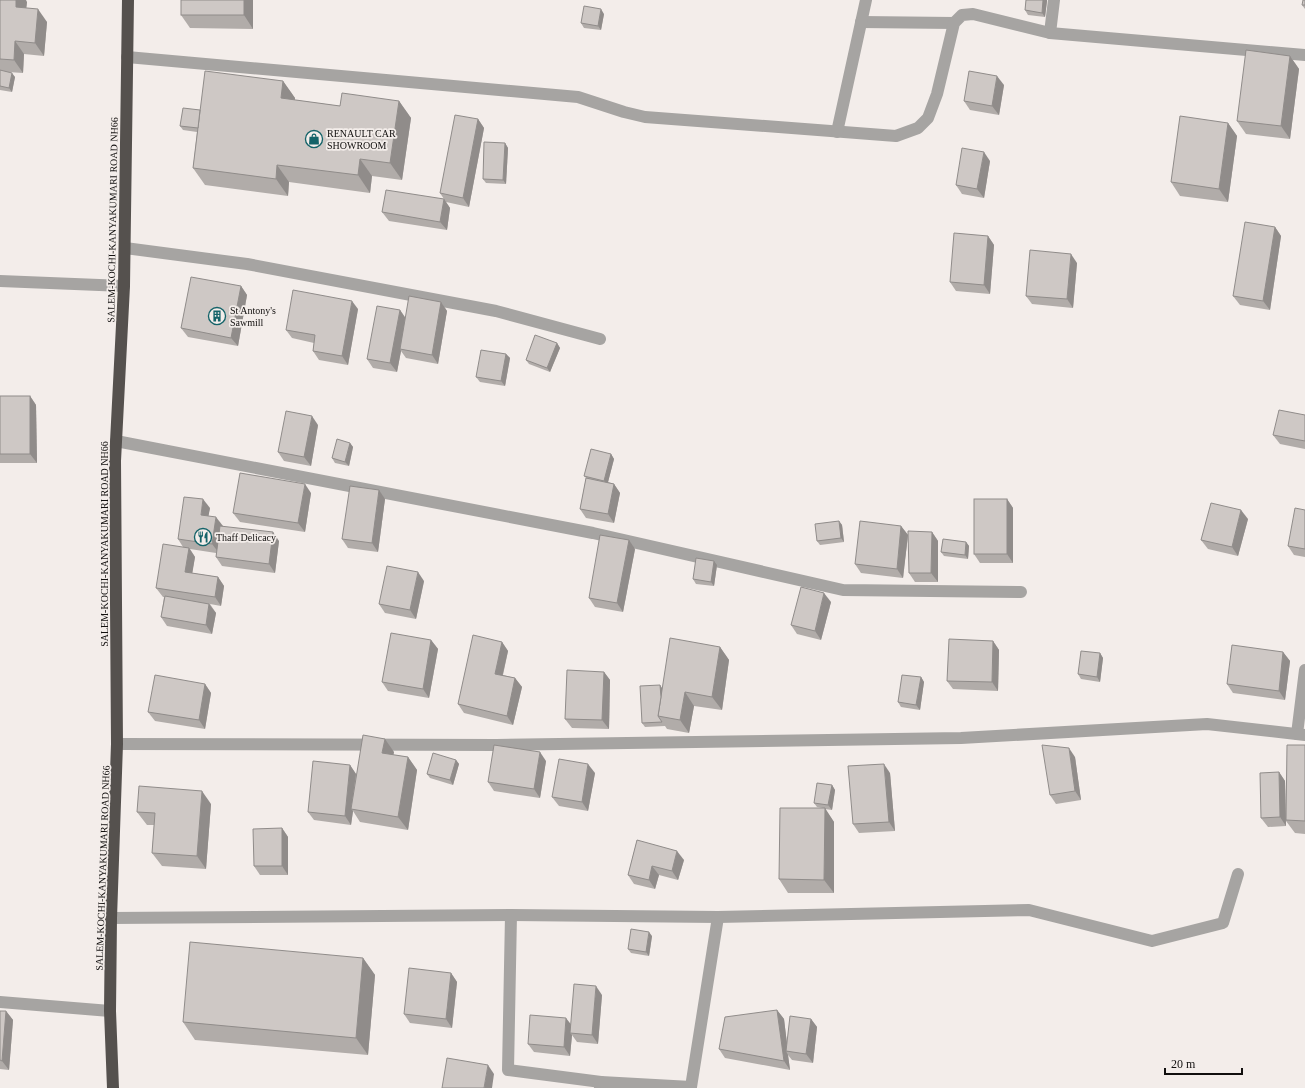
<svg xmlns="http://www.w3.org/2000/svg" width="1305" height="1088" viewBox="0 0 1305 1088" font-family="'Times New Roman',serif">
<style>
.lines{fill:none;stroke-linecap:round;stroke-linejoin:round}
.street{stroke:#a6a4a2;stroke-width:12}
.highway{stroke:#55514e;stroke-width:12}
.wall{fill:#b1aca9}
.shaded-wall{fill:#908c8a}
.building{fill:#cec8c5;stroke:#908c8a}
.labels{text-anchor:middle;stroke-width:3.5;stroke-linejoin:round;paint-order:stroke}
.poi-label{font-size:10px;fill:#110f0e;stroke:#f3edea;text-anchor:start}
.street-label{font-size:10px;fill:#110f0e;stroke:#f3edea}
</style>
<rect width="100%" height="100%" fill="#f3edea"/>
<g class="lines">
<g class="street">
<path d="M861,22L954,23"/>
<path d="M1050,33L1054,0"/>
<path d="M127,57L578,97L624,112L645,117L896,136L918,128L928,118L937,94L954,23L962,15L973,14L1050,33L1305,55"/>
<path d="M837,132L866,0"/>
<path d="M125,248L247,264L496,311L600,339"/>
<path d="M0,281L124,286"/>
<path d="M116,441L593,533L843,590L1021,592"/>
<path d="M1297,734L1305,670"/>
<path d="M117,744L496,745L961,738L1207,724L1305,735"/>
<path d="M511,915L508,1070L601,1082L600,1088"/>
<path d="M111,918L511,915L718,917L1029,910L1152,941L1223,923L1238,874"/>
<path d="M0,1002L110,1011"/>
<path d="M601,1082L691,1087L718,917"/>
</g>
<path class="highway" d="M113,1088L110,1011L111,918L117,744L115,461L124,286L128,0"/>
</g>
<g class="wall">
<path d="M0,0L27,2L26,8L47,22L44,56L24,54L23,73L8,72L15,77L12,92L0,90Z"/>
<path d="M253,0V29L190,28L181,15Z"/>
<path d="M1026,0H1047V1L1045,17L1028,15L1025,10Z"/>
<path d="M1305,0V9L1302,5Z"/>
<path d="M604,14L601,30L584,28L581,23Z"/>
<path d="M1290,56L1299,69L1290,139L1246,134L1237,121Z"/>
<path d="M283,81L295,98V100L340,106L399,101L411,118L402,180L372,176L370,193L289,182L288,196L205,185L193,168L197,132L183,130L180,126L200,110Z"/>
<path d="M1004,85L999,115L970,110L964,101Z"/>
<path d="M478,119L484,128L469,207L446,202L450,208L447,230L389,221L382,212L444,199L440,193Z"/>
<path d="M1228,123L1237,136L1228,202L1180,196L1171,182Z"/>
<path d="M505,143L508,148L506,184L486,183L483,179Z"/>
<path d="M990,161L984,198L962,194L956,185Z"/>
<path d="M1275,227L1281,236L1270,310L1240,305L1233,296Z"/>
<path d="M988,236L994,245L990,294L956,291L950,282Z"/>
<path d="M1077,263L1073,308L1032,304L1026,296Z"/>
<path d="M241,286L247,295L238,346L188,337L181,328Z"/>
<path d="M441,302L447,311L438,364L406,358L401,351L397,372L373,368L367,359L400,310L405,317Z"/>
<path d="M358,309L348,365L319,360L313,351L314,343L292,338L286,330Z"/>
<path d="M557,343L560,348L550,372L529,364L526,360Z"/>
<path d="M506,354L510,358L505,386L480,382L476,377Z"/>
<path d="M0,396H30L36,405L37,463H0Z"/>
<path d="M1305,415V449L1280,444L1273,435Z"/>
<path d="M318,425L311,466L284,461L278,452Z"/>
<path d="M350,443L353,447L349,466L335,463L332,458Z"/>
<path d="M611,454L614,459L608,482L614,484L620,493L614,523L586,518L580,509L586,478L584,476Z"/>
<path d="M311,493L305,532L240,522L233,513Z"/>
<path d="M385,499L378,552L348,548L342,539Z"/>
<path d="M1007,499L1013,508V563H980L974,554Z"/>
<path d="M210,508L208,516L222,526L279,541L275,573L222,566L216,557V553L190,549L195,557L192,573L218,577L224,586L221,606L210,604L216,613L212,634L167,626L161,617L164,597H163L156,588L183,547L178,539Z"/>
<path d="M1305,510V557L1294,555L1288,546Z"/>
<path d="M1248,519L1238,556L1208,549L1201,540Z"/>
<path d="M839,521L842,525L844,542L820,545L817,541Z"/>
<path d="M901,526L908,535L903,578L861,573L855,564Z"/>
<path d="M932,532L938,541V582H915L909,573Z"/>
<path d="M966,542L969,546L968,559L944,556L941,552Z"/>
<path d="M635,549L623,612L595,607L589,598Z"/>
<path d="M717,565L714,586L696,584L693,579Z"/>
<path d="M424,581L416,619L385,613L379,604Z"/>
<path d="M831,602L821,640L797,634L791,625Z"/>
<path d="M431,640L438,649L429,698L388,691L382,682Z"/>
<path d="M993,641L999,650L998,691L953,689L947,681Z"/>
<path d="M502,642L508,651L503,675L515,678L522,687L513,725L464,713L458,704Z"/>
<path d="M720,647L729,660L722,710L694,706L689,733L667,729L665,726L645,727L642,723L660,685L662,688Z"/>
<path d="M1283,652L1290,661L1285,700L1233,693L1227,684Z"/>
<path d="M1100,653L1103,658L1100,682L1081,679L1078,674Z"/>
<path d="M604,672L610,680L609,729L572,728L565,719Z"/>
<path d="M921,677L924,682L920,710L901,707L898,702Z"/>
<path d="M205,684L211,693L205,729L155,721L148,712Z"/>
<path d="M1305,745V834L1295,833L1286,821V826L1268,827L1261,818L1279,772L1285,781L1286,816Z"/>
<path d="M394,752L393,755L408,757L417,770L408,830L360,822L353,811L351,825L314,820L308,812L350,765L356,774Z"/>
<path d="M1075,757L1081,800L1056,804L1050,795Z"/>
<path d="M456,760L459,764L453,785L430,778L427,774Z"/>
<path d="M546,761L540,798L494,791L488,782Z"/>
<path d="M595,773L588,811L559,806L552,797Z"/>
<path d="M890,773L895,831L859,833L853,824Z"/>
<path d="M832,785L835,790L832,810L825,809L834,822V893H788L779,879L823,808L817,807L814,803Z"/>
<path d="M211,804L206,869L162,866L152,853L154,825H147L137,812Z"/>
<path d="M282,828L288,837V875H260L254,866Z"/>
<path d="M637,840L684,860L678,880L659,875L655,889L634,884L628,875Z"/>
<path d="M652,936L649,956L631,953L628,949Z"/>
<path d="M363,958L375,975L368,1055L195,1040L183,1022Z"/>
<path d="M451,973L457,982L452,1028L410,1023L404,1014Z"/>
<path d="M602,995L598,1044L577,1042L572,1035L570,1056L534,1052L528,1044L571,1025Z"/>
<path d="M777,1010L784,1019L787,1044L811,1019L817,1027L813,1063L792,1060L788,1055L790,1070L725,1058L719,1049Z"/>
<path d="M0,1011H6L13,1020L9,1070L0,1069Z"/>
</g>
<g class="shaded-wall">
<path d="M16,0H26L27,2L25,20L16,7Z"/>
<path d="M244,0H253V29L244,15Z"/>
<path d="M1043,0H1047V1L1045,17L1042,13Z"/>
<path d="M38,9L47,22L44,56L35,43Z"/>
<path d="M601,9L604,14L601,30L598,26Z"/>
<path d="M15,41L24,54L23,73L14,60Z"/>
<path d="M1290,56L1299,69L1290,139L1281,126Z"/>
<path d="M12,73L15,77L12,92L9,88Z"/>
<path d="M997,76L1004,85L999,115L992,106Z"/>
<path d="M283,81L295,98L293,115L281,98Z"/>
<path d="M399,101L411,118L402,180L390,163Z"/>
<path d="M478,119L484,128L469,207L463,198Z"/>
<path d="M1228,123L1237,136L1228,202L1219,189Z"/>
<path d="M505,143L508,148L506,184L503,180Z"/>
<path d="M984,152L990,161L984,198L977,189Z"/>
<path d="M360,159L372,176L370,193L358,175Z"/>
<path d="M277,165L289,182L288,196L276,179Z"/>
<path d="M444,199L450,208L447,230L440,222Z"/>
<path d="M1275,227L1281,236L1270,310L1263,301Z"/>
<path d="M988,236L994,245L990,294L984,285Z"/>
<path d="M1071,254L1077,263L1073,308L1067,299Z"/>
<path d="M241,286L247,295L238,346L231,338Z"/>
<path d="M352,301L358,309L348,365L342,356Z"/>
<path d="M441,302L447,311L438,364L432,355Z"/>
<path d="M400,310L406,319L400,349L401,351L397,372L390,363Z"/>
<path d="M557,343L560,348L550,372L547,368Z"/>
<path d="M506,354L510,358L505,386L501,381Z"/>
<path d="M30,396L36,405L37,463L30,454Z"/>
<path d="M312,416L318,425L311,466L304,457Z"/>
<path d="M350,443L353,447L349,466L345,462Z"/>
<path d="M611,454L614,459L607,486L604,481Z"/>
<path d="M305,484L311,493L305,532L298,523Z"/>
<path d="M614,484L620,493L614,523L608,514Z"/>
<path d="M379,490L385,499L378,552L372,543Z"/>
<path d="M203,499L210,508L207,524L201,515Z"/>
<path d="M1007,499L1013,508V563L1007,554Z"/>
<path d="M1241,510L1248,519L1238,556L1232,547Z"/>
<path d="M216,517L223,526L219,553L212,544Z"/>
<path d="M839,521L842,525L844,542L841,538Z"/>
<path d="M901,526L908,535L903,578L897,569Z"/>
<path d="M273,532L279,541L275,573L269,564Z"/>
<path d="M932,532L938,541V582L931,573Z"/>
<path d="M629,540L635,549L623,612L617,603Z"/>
<path d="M966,542L969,546L968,559L965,555Z"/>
<path d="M189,548L195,557L191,581L185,572Z"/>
<path d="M714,561L717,565L714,586L711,582Z"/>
<path d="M418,572L424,581L416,619L410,610Z"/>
<path d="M218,577L224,586L221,606L215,597Z"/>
<path d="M824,593L831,602L821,640L815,631Z"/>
<path d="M209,604L216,613L212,634L206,625Z"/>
<path d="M431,640L438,649L429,698L423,689Z"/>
<path d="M993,641L999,650L998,691L992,682Z"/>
<path d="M502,642L508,651L501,682L495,674Z"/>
<path d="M720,647L729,660L722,710L712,697Z"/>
<path d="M1283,652L1290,661L1285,700L1279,691Z"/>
<path d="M1100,653L1103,658L1100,682L1097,677Z"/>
<path d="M604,672L610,680L609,729L602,720Z"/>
<path d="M921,677L924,682L920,710L916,705Z"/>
<path d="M515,678L522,687L513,725L507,716Z"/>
<path d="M205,684L211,693L205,729L199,720Z"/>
<path d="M660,685L663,690L661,717Z"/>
<path d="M685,692L694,706L689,733L680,720Z"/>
<path d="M385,739L394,752L391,766L382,753Z"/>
<path d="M1069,748L1075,757L1081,800L1075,791Z"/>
<path d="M540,752L546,761L540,798L534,789Z"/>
<path d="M408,757L417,770L408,830L398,817Z"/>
<path d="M456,760L459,764L453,785L450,780Z"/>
<path d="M588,764L595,773L588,811L582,802Z"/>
<path d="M884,764L890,773L895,831L889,822Z"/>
<path d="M350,765L356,774L351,809L353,811L351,825L345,816Z"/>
<path d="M1279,772L1285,781L1286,826L1280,817Z"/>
<path d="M832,785L835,790L832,810L828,805Z"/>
<path d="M202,791L211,804L206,869L197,856Z"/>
<path d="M825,808L834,822V893L824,880Z"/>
<path d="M282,828L288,837V875L282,866Z"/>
<path d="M677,851L684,860L678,880L672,871Z"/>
<path d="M652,866L659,875L655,889L649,880Z"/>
<path d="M649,932L652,936L649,956L646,952Z"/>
<path d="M363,958L375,975L368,1055L356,1038Z"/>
<path d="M451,973L457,982L452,1028L446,1019Z"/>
<path d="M596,986L602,995L598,1044L592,1035Z"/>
<path d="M777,1010L784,1019L788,1052L786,1051L788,1055L790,1070L784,1061Z"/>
<path d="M6,1011L13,1020L9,1070L2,1061Z"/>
<path d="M566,1018L573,1027L570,1033L572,1035L570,1056L564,1047Z"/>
<path d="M811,1019L817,1027L813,1063L806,1054Z"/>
<path d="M488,1065L494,1074L492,1088H484Z"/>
</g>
<g class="building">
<path d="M0,0H16V7L38,9L35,43L15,41L14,60L0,59Z"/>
<rect x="181" y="0" width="63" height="15"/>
<path d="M1026,0H1043L1042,13L1025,10Z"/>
<path d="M1303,0H1305V5H1302Z"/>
<path d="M584,6L601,9L598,26L581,23Z"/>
<path d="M1246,50L1290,56L1281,126L1237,121Z"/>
<path d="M0,70L12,73L9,88L0,86Z"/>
<path d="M205,71L283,81L281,98L340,106L342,93L399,101L390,163L360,159L358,175L277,165L276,179L193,168Z"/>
<path d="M969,71L997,76L992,106L964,101Z"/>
<path d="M183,108L200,110L198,128L180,126Z"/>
<path d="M455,115L478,119L463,198L440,193Z"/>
<path d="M1180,116L1228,123L1219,189L1171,182Z"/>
<path d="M484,142L505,143L503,180L483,179Z"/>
<path d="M962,148L984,152L977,189L956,185Z"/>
<path d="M386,190L444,199L440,222L382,212Z"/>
<path d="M1245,222L1275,227L1263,301L1233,296Z"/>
<path d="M954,233L988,236L984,285L950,282Z"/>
<path d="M1030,250L1071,254L1067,299L1026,296Z"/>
<path d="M191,277L241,286L231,338L181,328Z"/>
<path d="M293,290L352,301L342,356L313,351L315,335L286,330Z"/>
<path d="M409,296L441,302L432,355L400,349Z"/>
<path d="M377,306L400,310L390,363L367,359Z"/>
<path d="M535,335L557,343L547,368L526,360Z"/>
<path d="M481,350L506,354L501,381L476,377Z"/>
<rect x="0" y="396" width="30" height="58"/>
<path d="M1279,410L1305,415V441L1273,435Z"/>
<path d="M286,411L312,416L304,457L278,452Z"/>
<path d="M337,439L350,443L345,462L332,458Z"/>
<path d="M591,449L611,454L604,481L584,476Z"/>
<path d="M240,473L305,484L298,523L233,513Z"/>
<path d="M586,478L614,484L608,514L580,509Z"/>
<path d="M350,486L379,490L372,543L342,539Z"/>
<path d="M184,497L203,499L201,515L216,517L212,544L178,539Z"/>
<rect x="974" y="499" width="33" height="55"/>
<path d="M1211,503L1241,510L1232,547L1201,540Z"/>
<path d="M1295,508L1305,510V549L1288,546Z"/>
<path d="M839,521L841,538L817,541L815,524Z"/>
<path d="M860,521L901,526L897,569L855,564Z"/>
<path d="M220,526L273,532L269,564L216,557Z"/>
<path d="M908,531L932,532L931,573H909Z"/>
<path d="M600,535L629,540L617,603L589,598Z"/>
<path d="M943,539L966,542L965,555L941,552Z"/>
<path d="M163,544L189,548L185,572L218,577L215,597L156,588Z"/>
<path d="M696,558L714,561L711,582L693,579Z"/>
<path d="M387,566L418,572L410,610L379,604Z"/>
<path d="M801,587L824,593L815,631L791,625Z"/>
<path d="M165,596L209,604L206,625L161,617Z"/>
<path d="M391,633L431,640L423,689L382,682Z"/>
<path d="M473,635L502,642L495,674L515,678L507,716L458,704Z"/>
<path d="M670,638L720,647L712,697L685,692L680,720L658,716Z"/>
<path d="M949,639L993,641L992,682L947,681Z"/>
<path d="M1232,645L1283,652L1279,691L1227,684Z"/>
<path d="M1081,651L1100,653L1097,677L1078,674Z"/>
<path d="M567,670L604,672L602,720L565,719Z"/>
<path d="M155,675L205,684L199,720L148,712Z"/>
<path d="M902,675L921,677L916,705L898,702Z"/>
<path d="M660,685L661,697L658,716L662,722L642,723L640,686Z"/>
<path d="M363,735L385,739L382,753L408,757L398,817L351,809Z"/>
<path d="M494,745L540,752L534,789L488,782Z"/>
<path d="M1042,745L1069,748L1075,791L1050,795Z"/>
<path d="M1287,745H1305V821L1286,820Z"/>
<path d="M433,753L456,760L450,780L427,774Z"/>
<path d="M559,759L588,764L582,802L552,797Z"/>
<path d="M313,761L350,765L345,816L308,812Z"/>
<path d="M884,764L889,822L853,824L848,766Z"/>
<path d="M1279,772L1280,817L1261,818L1260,773Z"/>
<path d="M817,783L832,785L828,805L814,803Z"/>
<path d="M139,786L202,791L197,856L152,853L155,813L137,812Z"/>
<path d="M780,808H825L824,880L779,879Z"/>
<path d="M282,828V866H254L253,829Z"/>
<path d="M637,840L677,851L672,871L652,866L649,880L628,875Z"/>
<path d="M631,929L649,932L646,952L628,949Z"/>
<path d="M190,942L363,958L356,1038L183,1022Z"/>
<path d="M409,968L451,973L446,1019L404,1014Z"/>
<path d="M574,984L596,986L592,1035L570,1033Z"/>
<path d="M777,1010L784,1061L719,1049L725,1017Z"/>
<path d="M0,1011H6L2,1061L0,1060Z"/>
<path d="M530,1015L566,1018L564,1047L528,1044Z"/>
<path d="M790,1016L811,1019L806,1054L786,1051Z"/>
<path d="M447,1058L488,1065L484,1088H442Z"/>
</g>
<defs>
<g id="shop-ring" transform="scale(0.9)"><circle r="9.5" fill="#f3edea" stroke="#146369" stroke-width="1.5"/><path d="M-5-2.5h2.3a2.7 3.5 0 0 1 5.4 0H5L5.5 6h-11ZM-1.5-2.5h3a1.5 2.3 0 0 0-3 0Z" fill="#146369"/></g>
<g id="building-ring" transform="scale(0.9)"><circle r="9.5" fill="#f3edea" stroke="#146369" stroke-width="1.5"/><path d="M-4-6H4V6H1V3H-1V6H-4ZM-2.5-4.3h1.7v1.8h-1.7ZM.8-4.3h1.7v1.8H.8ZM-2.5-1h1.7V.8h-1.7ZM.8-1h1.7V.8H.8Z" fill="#146369"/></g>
<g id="restaurant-ring" transform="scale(0.9)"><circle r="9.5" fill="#f3edea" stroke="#146369" stroke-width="1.5"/><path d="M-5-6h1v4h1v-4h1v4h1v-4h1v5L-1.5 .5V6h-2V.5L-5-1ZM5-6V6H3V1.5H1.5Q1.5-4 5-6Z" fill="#146369"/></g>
</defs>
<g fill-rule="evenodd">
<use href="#shop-ring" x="314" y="139"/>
<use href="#building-ring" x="217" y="316"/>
<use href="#restaurant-ring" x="203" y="537"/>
</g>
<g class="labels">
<g class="poi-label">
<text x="327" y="137">RENAULT CAR<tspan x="327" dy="12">SHOWROOM</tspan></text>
<text x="230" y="314">St Antony's<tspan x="230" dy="12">Sawmill</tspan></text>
<text x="216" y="541">Thaff Delicacy</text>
</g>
<g class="street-label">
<text transform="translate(112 220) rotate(-89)" y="4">SALEM-KOCHI-KANYAKUMARI ROAD NH66</text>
<text transform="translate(104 544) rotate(-90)" y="4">SALEM-KOCHI-KANYAKUMARI ROAD NH66</text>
<text transform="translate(102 868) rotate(-88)" y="4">SALEM-KOCHI-KANYAKUMARI ROAD NH66</text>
</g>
</g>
<path d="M1165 1068v6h77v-6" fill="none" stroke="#110f0e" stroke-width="2"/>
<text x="1171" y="1068" font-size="12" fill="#110f0e" stroke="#f3edea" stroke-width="3" paint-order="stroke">20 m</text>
</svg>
